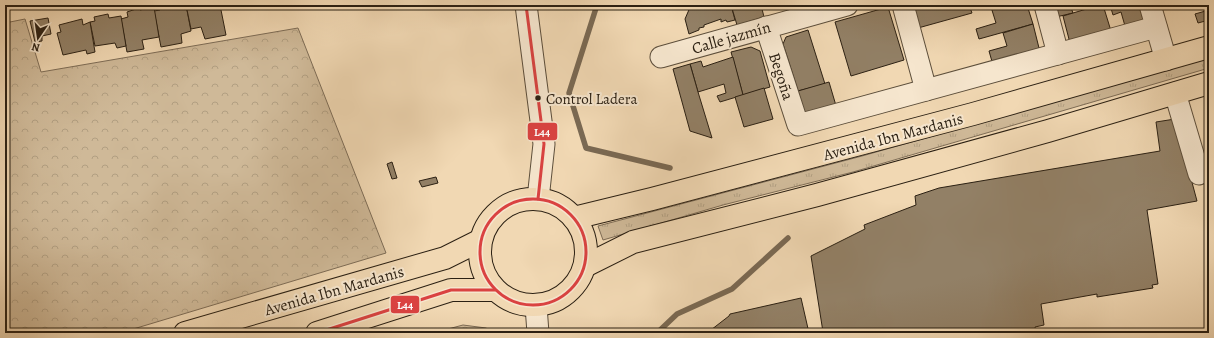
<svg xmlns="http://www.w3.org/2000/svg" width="1214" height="338" viewBox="0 0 1214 338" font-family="Alegreya,serif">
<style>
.grass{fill:url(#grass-tufts);stroke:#7d6c56}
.forest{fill:url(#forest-crowns);stroke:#7d6c56}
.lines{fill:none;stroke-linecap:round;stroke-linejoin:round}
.stream{stroke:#7a6953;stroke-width:5.5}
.building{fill:#928066;stroke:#2b2013}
.street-casing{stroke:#5c4e3b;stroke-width:23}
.primary-casing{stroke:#2b2013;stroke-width:24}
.street{stroke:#f6e6ce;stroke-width:21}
.primary{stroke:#f1d8b3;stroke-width:22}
.bus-1-casing{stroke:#f6e6ce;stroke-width:6}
.bus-1{stroke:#da4241;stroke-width:3}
.bus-dot{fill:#2b2013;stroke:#f6e6ce;stroke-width:1.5}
.labels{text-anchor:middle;stroke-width:4;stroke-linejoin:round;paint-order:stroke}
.bus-label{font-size:15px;fill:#2b2013;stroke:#f6e6ce;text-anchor:start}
.street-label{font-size:16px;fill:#2b2013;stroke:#f6e6ce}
.line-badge{stroke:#f6e6ce;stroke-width:1.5}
.badge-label{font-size:11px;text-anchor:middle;font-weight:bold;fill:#fff}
</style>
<defs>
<pattern id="grass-tufts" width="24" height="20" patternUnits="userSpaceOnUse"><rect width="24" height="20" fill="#cfb998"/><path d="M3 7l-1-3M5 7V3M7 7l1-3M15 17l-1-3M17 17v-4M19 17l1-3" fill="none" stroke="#b29f82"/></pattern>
<pattern id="forest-crowns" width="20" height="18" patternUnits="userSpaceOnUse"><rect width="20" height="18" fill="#cfb998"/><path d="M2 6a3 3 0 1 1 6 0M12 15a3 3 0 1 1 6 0" fill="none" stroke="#b29f82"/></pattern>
</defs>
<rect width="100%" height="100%" fill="#f1d8b3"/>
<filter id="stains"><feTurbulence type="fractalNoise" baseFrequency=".005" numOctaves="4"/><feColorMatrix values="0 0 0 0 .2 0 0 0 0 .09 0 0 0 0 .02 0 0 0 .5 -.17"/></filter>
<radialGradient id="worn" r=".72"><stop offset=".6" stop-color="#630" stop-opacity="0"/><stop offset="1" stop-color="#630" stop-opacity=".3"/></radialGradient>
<path class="grass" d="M1209,58V68L853,172L723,205L603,240L598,226L862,156Z"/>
<g class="forest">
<path d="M25,19L41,72L298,28L386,253L120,333H5V23Z"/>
<path d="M463,325L486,328L495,333H433Z"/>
</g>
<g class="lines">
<g class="stream">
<path d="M597,5L569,93L586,148L670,168"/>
<path d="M657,333L677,314L732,289L788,238"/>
</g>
</g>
<g class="building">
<path d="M158,5H186L191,31L181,34L182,43L161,47L154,11L160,10Z"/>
<path d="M186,5H220L226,35L205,39L201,27L191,29Z"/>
<path d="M691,5H731L735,20L727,22L726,20L721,22V19L704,25V27L699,28V30L689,34L685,19Z"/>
<path d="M731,5H761L764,17L737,25Z"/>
<path d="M911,5H969L972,13L918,28Z"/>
<path d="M1000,5H1027L1033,24L979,39L976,29L996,23L991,7Z"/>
<path d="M1053,5H1070L1073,13L1056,17Z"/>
<path d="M1100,5H1103L1111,31L1070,43L1063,16Z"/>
<path d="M1110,5H1139L1144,22L1125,26L1121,12L1113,15Z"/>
<path d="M154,7L159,37L142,40L144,49L127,52L121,19L128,17L127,12L139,8L140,10Z"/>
<path d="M888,7L904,60L851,76L835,22Z"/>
<path d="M1209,10V20L1198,23L1195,14Z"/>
<path d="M108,14L109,18L121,16L126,46L117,48L115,43L95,46L90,22L95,21L94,17Z"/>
<path d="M48,18L51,34L42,36V41L35,42L30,21Z"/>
<path d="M82,19L83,25L90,22L95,52L87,54L86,50L63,55L57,33L61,32L59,25Z"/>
<path d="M1033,24L1040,52L993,65L989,51L1007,46L1003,33Z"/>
<path d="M808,30L825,84L798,91L783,44L786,37Z"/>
<path d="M751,47L760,51L770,87L743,95L731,52Z"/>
<path d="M733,57L743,95L720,102L717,96L726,93L724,84L698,92L690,64L701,61L703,67Z"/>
<path d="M690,64L698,92L712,138L690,131L673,69Z"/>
<path d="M829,82L837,109L806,118L798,91Z"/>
<path d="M764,88L773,119L744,127L735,97Z"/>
<path d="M1175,119L1197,201L1147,210L1158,284L1152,285L1153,288L1097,297V294L1041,304L1044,325L1035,327L1036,333H820L823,332L811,256L865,229L864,225L916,205L915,196L939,188L1160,151L1156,122Z"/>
<path d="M392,162L397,178L392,179L387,164Z"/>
<path d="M436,177L438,183L422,187L419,181Z"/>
<path d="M801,298L809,333H707L729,316L730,314Z"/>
</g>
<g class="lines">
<g class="street-casing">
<g id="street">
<path d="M526,5L544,144L538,199"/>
<path d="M903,5L926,90"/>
<path d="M1045,5L1058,54"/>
<path d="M1150,5L1166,60"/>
<path d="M766,27L798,125L1156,27"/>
<path d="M661,57L847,5"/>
<path d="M1175,93L1199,174"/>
<path d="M536,306L538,333"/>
</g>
</g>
<g class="primary-casing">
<g id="primary">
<circle cx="533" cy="252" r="53"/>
<path d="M574,218L652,199L973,114L1209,47"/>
<path d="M585,266L633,242L817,195L1048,131L1209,83"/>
<path d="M185,333L445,258L481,240"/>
<path d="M317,333L451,290H495"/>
</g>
</g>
<use href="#street" class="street"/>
<use href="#primary" class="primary"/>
<g class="bus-1-casing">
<g id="bus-1">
<path d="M526,5L544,144L538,199"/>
<circle cx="533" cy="252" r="53"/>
<path d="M317,333L451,290H495"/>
</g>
</g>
<use href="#bus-1" class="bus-1"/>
</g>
<circle class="bus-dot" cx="538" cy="98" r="3.5"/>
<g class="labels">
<g class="bus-label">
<text x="546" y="104">Control Ladera</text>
</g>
<g class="street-label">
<text transform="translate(731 37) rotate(-16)" y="6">Calle jazmín</text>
<text transform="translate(782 76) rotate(72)" y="6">Begoña</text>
<text transform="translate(893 136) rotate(-15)" y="6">Avenida Ibn Mardanis</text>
<text transform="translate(334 290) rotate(-16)" y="6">Avenida Ibn Mardanis</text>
</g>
</g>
<g class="line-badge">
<rect x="527" y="122" width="31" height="19" rx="4" fill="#da4241"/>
<rect x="390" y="295" width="30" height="19" rx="4" fill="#da4241"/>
</g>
<g class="badge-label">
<text x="542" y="136">L44</text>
<text x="405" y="309">L44</text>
</g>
<rect width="1214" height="338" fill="none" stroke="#f1d8b3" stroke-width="20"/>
<rect x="6" y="6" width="1202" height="326" fill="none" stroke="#2b2013" stroke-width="2"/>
<rect x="10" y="10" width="1194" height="318" fill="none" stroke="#2b2013"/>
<g transform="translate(38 38) rotate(193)" stroke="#f6e6ce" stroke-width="3" paint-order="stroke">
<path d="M0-3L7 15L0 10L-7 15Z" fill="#2b2013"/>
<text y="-6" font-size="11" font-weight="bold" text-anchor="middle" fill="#2b2013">N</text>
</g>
<rect width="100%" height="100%" filter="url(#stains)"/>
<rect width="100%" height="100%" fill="url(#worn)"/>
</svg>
